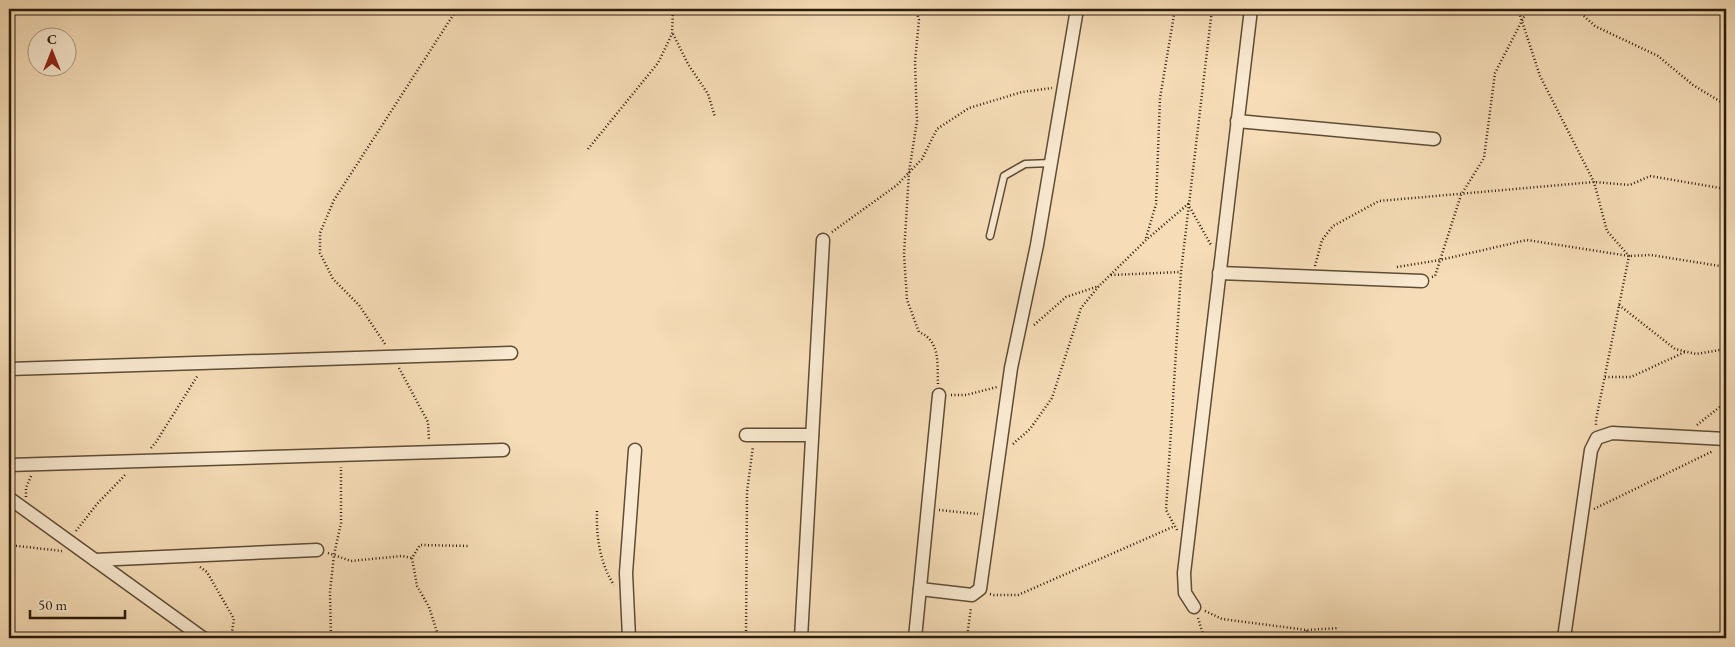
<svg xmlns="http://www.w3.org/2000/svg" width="1735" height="647" viewBox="0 0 1735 647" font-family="'EB Garamond',serif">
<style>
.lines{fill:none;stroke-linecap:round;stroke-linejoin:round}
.service-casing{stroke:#5e4c35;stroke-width:9}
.minor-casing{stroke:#5e4c35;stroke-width:15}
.path{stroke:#2b1c0a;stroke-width:2.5;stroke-dasharray:1 2.5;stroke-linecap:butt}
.service{stroke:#f9e9d0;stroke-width:6}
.minor{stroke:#f9e9d0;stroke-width:12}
</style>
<rect width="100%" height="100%" fill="#f6ddb7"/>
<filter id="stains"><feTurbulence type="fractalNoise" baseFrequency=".004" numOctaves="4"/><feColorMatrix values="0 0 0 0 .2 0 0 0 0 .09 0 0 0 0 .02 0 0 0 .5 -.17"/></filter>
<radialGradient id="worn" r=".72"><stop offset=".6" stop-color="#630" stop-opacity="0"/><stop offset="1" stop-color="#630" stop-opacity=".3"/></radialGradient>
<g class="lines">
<g class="service-casing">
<path id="service" d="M990,236L1004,176L1025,164L1051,163"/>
</g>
<g class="minor-casing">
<g id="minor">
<path d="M1237,121L1434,139"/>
<path d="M1219,273L1422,281"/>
<path d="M9,369L511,353"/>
<path d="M746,435H812"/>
<path d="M9,465L503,450"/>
<path d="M9,498L203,638"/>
<path d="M95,560L317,550"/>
<path d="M920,589L972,595L980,589L1011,368L1037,245L1077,9"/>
<path d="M1194,607L1185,593L1184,573L1251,9"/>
<path d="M629,638L626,573L635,450"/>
<path d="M801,638L823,240"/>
<path d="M915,638L939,395"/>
<path d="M1564,638L1591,450L1597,438L1612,433L1726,439"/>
</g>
</g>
<g class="path">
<path d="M774,9L795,13L820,9"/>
<path d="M916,9L919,20L915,62L917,121L909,172L904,254L907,300L919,332C941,341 937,365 938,384"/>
<path d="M1518,9L1540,76L1594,182L1607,231L1629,256L1596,420V427"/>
<path d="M1576,9L1595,26L1658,56L1693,85L1726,105"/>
<path d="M673,34L688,64L708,94L715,117"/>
<path d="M588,149L658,63L672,34L673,9"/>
<path d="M832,232L897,185L922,159L937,129L969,108L1022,92L1052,88"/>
<path d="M1146,238L1156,204L1160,98L1175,9"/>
<path d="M1315,266L1322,240L1333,226L1379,201L1594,182L1630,185L1650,176L1726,189"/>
<path d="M1397,267L1440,260L1527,240L1629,256L1651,255L1726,267"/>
<path d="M1111,275L1181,272"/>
<path d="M1432,277L1435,276L1461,195L1484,158L1495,73L1528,9"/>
<path d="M1619,305L1675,349L1696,354L1726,349"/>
<path d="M1034,325L1066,297L1099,286"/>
<path d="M385,344L359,305L333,279L320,253V233L334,200L457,9"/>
<path d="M399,368L428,422L429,440"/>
<path d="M1605,377H1631L1685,352"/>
<path d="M951,395H966L997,387"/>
<path d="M1697,425L1726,402"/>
<path d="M1013,444L1030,429L1052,398L1081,308L1099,286L1146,240L1188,204L1211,245"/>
<path d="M151,448L156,442L198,375"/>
<path d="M26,497V488L31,476"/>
<path d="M1594,509L1713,451"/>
<path d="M939,510L978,514"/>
<path d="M597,511C596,536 600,564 614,585"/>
<path d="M1177,530L1166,510L1181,272L1212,9"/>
<path d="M76,531L97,504L126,474"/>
<path d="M9,545L62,551"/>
<path d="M328,553L351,561L402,556L412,558"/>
<path d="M200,567L207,572L234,619L231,638"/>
<path d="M990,594L994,595H1018L1175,526"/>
<path d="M1205,611L1222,619L1307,630L1339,628"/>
<path d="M1198,618L1204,638"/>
<path d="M331,638L330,592L334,555L341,523V467"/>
<path d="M439,638L429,607L417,586L412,558L420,545L470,546"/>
<path d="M746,638L747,492L753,446"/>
<path d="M967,638L971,607"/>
<path d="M1304,638L1307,630"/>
</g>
<use href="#service" class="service"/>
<use href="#minor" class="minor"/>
</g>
<rect width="1735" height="647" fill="none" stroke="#f6ddb7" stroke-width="30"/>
<rect x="10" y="10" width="1715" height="627" fill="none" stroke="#2b1c0a" stroke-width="2.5"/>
<rect x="15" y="15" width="1705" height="617" fill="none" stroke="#2b1c0a"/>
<g transform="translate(52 52)"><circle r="24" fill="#f9e9d0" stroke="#a79781"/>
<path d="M0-4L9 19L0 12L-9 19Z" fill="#8f2418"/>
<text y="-8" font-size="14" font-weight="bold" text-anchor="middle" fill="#2b1c0a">С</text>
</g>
<path d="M30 610v8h95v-8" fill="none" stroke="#2b1c0a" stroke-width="2.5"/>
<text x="38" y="610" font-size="15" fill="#2b1c0a" stroke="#f9e9d0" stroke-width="4" paint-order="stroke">50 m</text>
<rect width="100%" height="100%" filter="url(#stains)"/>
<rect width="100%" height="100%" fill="url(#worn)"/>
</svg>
